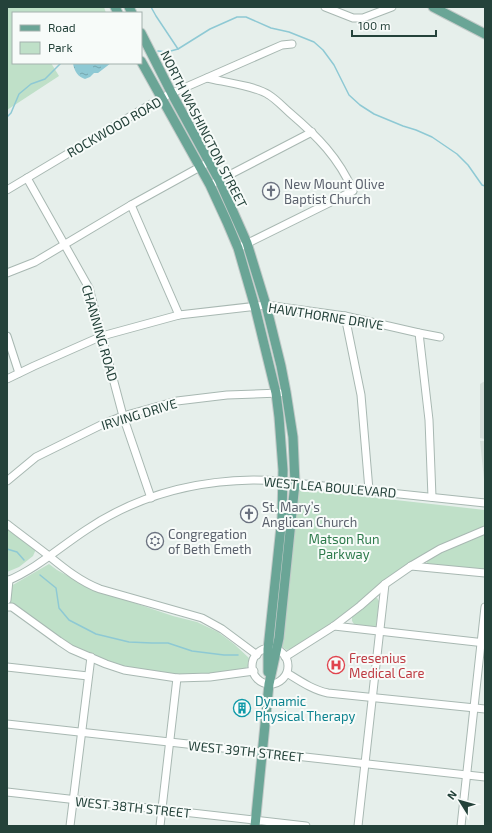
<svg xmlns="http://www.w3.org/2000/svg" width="492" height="833" viewBox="0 0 492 833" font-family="'Exo 2',sans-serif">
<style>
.built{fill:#d4dfda}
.green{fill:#bfe0c8}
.water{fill:url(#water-ripples)}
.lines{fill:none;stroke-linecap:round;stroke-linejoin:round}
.stream{stroke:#8ec9d4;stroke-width:1.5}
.minor-casing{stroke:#a8b8b2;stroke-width:9}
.major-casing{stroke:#c2cac8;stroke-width:11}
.minor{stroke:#fff;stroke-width:7}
.major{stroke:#6aa596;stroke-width:9}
.labels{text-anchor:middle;stroke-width:4;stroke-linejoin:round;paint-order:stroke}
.street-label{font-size:13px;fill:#24423a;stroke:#f7fbf9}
.worship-label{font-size:13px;fill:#5b616d;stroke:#f7fbf9;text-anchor:start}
.park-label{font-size:13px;fill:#2d7a4b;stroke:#f7fbf9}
.health-label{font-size:13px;fill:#be3a42;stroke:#f7fbf9;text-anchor:start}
.culture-label{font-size:13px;fill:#0d838f;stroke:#f7fbf9;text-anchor:start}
</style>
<defs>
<pattern id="water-ripples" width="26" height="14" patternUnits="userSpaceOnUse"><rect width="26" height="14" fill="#8ec9d4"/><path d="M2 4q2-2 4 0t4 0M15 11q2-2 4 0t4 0" fill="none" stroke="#74a5ad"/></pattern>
</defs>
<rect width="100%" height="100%" fill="#e6efeb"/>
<g class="built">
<path d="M485,381V439L480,438V384Z"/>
<path d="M480,441H485V489Z"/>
</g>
<g class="green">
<path d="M7,7H104L106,13H13V63H51L59,76L7,110Z"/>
<path d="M297,489L485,510V528L466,534L361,602L328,627L297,647L287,650L280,646Z"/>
<path d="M7,524L37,547L33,556L19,567L7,572Z"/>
<path d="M485,534V570L429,566L426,561C445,550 464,542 485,534Z"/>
<path d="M49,564L57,570L90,588L173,616L197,622L218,632L234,644L249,658V666L240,671L177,676L138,672L76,651L12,607L9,600L11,586Z"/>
<path d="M375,598H377L379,601L376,626L374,627L354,624L352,621V617Z"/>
</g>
<path class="water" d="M73,63H111L98,73H94L90,77L85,79C78,77 74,71 73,63Z"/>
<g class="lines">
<g class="stream">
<path d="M151,7L156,16L178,49L210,29L237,17H246L271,28L289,32L314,42L323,50L334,65L349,95L360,105L374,114L403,126L416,130L432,137L457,154L468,165L482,185L485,186"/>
<path d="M158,51L167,52L178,49"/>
<path d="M7,117L11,113L19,94L31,84L45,79L61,63"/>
<path d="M7,549L17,552L24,560"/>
<path d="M40,575L56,588L59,608L69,620L96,634L129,642L152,643H168L192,651L224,655H238"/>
</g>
<g class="minor-casing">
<g id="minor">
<path d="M325,7L353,18H363L392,7"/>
<path d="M207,78C224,82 256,86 269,95C277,100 283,107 290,113C317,136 339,158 353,191L238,248"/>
<path d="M27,178L89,288L123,416L151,498"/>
<path d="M210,185L312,132"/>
<path d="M7,190L161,98L282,45L292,44"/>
<path d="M131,205L179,315"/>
<path d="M7,273L35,262L131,205L209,162"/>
<path d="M345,316L361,395L369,490"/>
<path d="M419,333L429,420L432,497"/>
<path d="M7,336L19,373"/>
<path d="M7,379L34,366L102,336L179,315L266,305L345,316L419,333L440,337"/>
<path d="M7,481L36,457L103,424L123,416L177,401L227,395L280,393"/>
<path d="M7,524C21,535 35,545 49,556C65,569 81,582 100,589L202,618L222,629L257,655"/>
<path d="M411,566L485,573"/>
<path d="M7,581C36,569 60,547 86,530C136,496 193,481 253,480C267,480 281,480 295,483L485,503"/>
<path d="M7,600L9,580"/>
<path d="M7,607H12L59,641L71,649L106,664L124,670L177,678L210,677L254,671"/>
<path d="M334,626L485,643"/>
<circle cx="270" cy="666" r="18"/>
<path d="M285,657L334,626L360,606L385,584L411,566L440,549L485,530"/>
<path d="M7,667L88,676"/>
<path d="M287,673C300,681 313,690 328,693L485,709"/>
<path d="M7,724L485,777"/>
<path d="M7,792L306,826"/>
<path d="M70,826L91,657"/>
<path d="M160,826L177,678"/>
<path d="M358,826L385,584"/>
<path d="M461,826L485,607"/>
</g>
</g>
<g class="major-casing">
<g id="major">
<path d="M115,7L118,13"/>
<path d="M129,7L132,13"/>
<path d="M433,7L485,34"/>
<path d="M141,33L172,94L219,180L247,243L266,305L281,366L286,392L293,437L295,483L279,638L269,684L255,826"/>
<path d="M141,61L210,185L227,222L238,248L255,307L276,393L279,417L283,470L282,517L268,649V672"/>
</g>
</g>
<use href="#minor" class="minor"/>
<use href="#major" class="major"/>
</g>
<defs>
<g id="church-ring" transform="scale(0.9)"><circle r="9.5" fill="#f7fbf9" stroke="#6b7280" stroke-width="1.5"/><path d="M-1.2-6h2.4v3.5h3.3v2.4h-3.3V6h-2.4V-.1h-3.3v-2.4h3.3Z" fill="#6b7280"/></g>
<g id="synagogue-ring" transform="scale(0.9)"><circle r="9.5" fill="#f7fbf9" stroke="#6b7280" stroke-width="1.5"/><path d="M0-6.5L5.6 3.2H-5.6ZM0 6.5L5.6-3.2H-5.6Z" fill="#6b7280"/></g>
<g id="hospital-ring" transform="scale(0.9)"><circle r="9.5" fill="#f7fbf9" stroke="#e0444e" stroke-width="1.5"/><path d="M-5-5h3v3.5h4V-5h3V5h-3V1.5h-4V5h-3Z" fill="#e0444e"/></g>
<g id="building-ring" transform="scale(0.9)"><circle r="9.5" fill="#f7fbf9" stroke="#0f9aa8" stroke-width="1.5"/><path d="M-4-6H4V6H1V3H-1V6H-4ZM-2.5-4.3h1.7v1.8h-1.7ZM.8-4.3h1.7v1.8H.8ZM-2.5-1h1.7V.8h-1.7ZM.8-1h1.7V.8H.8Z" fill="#0f9aa8"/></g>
</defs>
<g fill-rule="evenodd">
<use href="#church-ring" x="271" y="191"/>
<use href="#church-ring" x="249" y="514"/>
<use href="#synagogue-ring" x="155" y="541"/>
<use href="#hospital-ring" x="336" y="665"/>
<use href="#building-ring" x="242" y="708"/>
</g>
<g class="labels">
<g class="street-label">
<text transform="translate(114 127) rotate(-30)" y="5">ROCKWOOD ROAD</text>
<text transform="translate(204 129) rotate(63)" y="5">NORTH WASHINGTON STREET</text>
<text transform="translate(326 316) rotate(9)" y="5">HAWTHORNE DRIVE</text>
<text transform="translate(100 333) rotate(74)" y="5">CHANNING ROAD</text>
<text transform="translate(139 414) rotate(-17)" y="5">IRVING DRIVE</text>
<text transform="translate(330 487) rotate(5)" y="5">WEST LEA BOULEVARD</text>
<text transform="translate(246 751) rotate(6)" y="5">WEST 39TH STREET</text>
<text transform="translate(133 807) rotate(6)" y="5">WEST 38TH STREET</text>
</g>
<g class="worship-label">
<text x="284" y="189">New Mount Olive<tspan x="284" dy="15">Baptist Church</tspan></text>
<text x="262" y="512">St. Mary’s<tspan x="262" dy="15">Anglican Church</tspan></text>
<text x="168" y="539">Congregation<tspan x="168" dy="15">of Beth Emeth</tspan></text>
</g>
<g class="park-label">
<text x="344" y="544">Matson Run<tspan x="344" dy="15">Parkway</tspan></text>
</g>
<g class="health-label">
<text x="349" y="663">Fresenius<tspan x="349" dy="15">Medical Care</tspan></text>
</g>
<g class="culture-label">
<text x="255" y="706">Dynamic<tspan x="255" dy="15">Physical Therapy</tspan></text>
</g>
</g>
<rect width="492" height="833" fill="none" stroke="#24423a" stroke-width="16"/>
<rect x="12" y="12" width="130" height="52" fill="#f7fbf9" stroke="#a3b1ad"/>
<rect x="20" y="25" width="20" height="6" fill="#6aa596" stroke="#a3b1ad"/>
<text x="48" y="32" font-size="12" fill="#24423a">Road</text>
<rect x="20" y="42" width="20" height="12" fill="#bfe0c8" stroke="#a3b1ad"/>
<text x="48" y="52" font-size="12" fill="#24423a">Park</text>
<g transform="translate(460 801) rotate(307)" stroke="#f7fbf9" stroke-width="3" paint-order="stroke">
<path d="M0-3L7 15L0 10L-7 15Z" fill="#24423a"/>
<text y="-6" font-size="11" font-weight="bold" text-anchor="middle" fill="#24423a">N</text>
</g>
<path d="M352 30v6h84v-6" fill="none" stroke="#24423a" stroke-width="2"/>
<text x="358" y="30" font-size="12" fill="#24423a" stroke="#f7fbf9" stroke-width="3" paint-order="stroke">100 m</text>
</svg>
